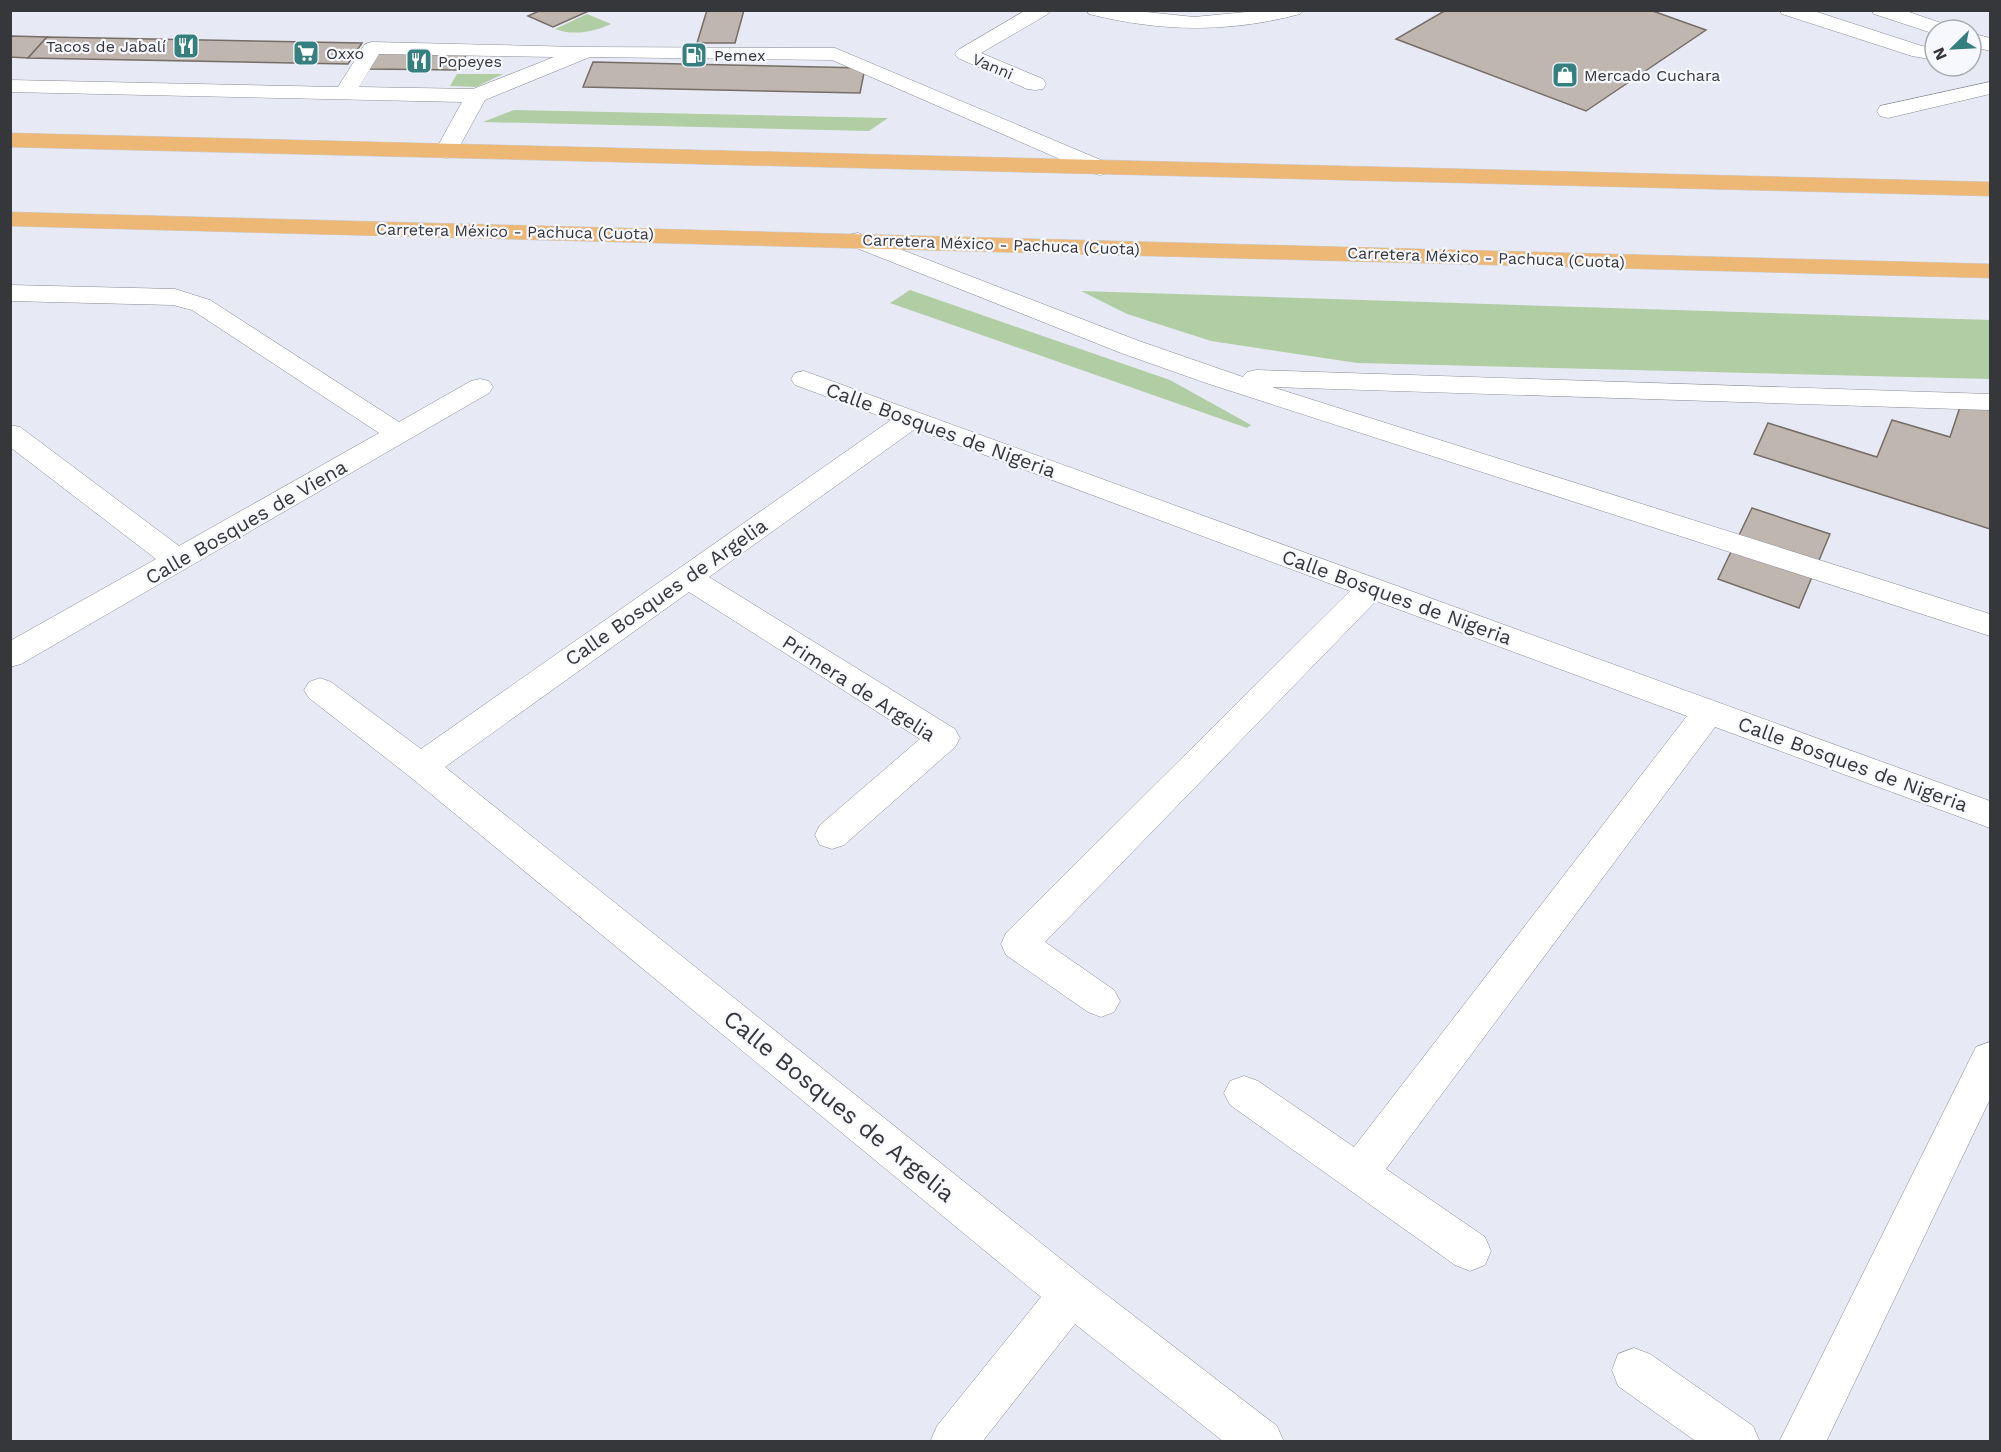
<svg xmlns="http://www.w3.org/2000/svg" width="2001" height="1452" viewBox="0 0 2001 1452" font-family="'Work Sans',sans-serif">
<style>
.green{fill:#b1cda4}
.building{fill:#bfb6af;stroke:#766d67;stroke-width:1.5}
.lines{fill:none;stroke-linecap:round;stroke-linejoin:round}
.minor-casing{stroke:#888a94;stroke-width:1}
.highway-casing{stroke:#cbcbcc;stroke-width:1}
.minor{fill:#fff;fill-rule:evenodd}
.highway{fill:#edb775;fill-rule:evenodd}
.labels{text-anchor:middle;stroke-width:4.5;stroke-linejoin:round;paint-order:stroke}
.far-poi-label{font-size:16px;fill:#36373b;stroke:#f6f8fe;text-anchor:start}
.far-street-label{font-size:16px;fill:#36373b;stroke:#f6f8fe}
.street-label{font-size:20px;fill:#36373b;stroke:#f6f8fe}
.near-street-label{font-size:24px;fill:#36373b;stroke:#f6f8fe}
</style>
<rect width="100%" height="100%" fill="#e7eaf5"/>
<g class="green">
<path d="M587,14L611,24C594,32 572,36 555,29Z"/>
<path d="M457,74H503L476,87L450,86Z"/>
<path d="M514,110L888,118L869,131L483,122Z"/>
<path d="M910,290L1170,380L1251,425L1247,428L890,303Z"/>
<path d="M1081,291L1990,320V379L1357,363L1211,341L1127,314Z"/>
</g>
<g class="building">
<path d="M541,10H591L553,27L528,16Z"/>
<path d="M707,10H744L735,43H697Z"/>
<path d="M1446,10H1650L1706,30L1586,111L1396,39Z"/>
<path d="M10,36L47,37L28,58L10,57Z"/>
<path d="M47,37L362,43L348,64L28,58Z"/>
<path d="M379,52L467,53L459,70L369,69Z"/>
<path d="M593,62L865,68L860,93L583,87Z"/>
<path d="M1962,401L1990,409V529L1754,454L1768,423L1877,457L1892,420L1950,437Z"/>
<path d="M1752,508L1830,534L1799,608L1718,579Z"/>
</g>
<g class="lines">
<g class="minor-casing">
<g id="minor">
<path d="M1026,10H1051L1048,14L981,53L1043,79L1046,84L1043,89L1035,90L1027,89L958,58L955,54L958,50Z"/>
<path d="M1086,10H1127L1194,17L1267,10H1303L1300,14C1229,33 1160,32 1089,14Z"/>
<path d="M1779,10H1811L1922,46L1935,48V60L1912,56L1782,14Z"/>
<path d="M1871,10H1903L1950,26L1953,30H1935V34L1874,14Z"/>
<path d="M1971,33L1990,38V51L1971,46Z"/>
<path d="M372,42L580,47L835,48L1108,163L1111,168L1108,173L1100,175L1092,173L832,60L590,57L485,100L457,151L454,156L446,158L438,156L435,151L462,102L10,92V80L338,87L365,44ZM379,54L554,57L473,89L359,87Z"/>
<path d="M1990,82V94L1888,118L1880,116L1877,111L1880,106Z"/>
<path d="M858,233L1139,341L1243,377L1247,372L1256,370L1990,394V410L1272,387L1990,614V636L1206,383L1121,353L849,245L846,240L849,235Z"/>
<path d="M10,285L175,289L210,300L399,422L471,381L480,379L489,381L493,387L489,393L21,664L10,667V641L156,559L10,447V425L20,427L179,546L379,433L192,310L173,305L10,301Z"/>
<path d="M804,371L1990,801V828L1715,727L1386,1169L1485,1237L1491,1251L1485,1265L1470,1271L1455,1265L1230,1105L1224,1093L1230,1081L1244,1076L1258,1081L1354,1147L1687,716L1376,601L1045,942L1114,990L1120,1001L1114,1012L1101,1017L1088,1012L1006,955L1001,944L1006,933L1350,591L915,429L709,577L955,729L960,738L955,747L844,845L832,849L820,845L815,835L820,825L920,739L689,592L445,767L1086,1279L1277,1426L1284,1442H1224L1075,1324L982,1442H930L937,1426L1041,1297L409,776L309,698L304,690L309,682L320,678L331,682L421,749L891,420L795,385L791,379L795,373Z"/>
<path d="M1990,1042V1099L1826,1442H1779L1976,1047Z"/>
<path d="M1634,1348L1650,1354L1753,1426L1760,1442H1697L1618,1386L1612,1370L1618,1354Z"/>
</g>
</g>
<g class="highway-casing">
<g id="highway">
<path d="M10,133L1990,182V196L10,147Z"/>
<path d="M10,212L1990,264V278L10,226Z"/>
</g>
</g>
<use href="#minor" class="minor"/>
<use href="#highway" class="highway"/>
</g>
<defs>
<g id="restaurant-square" transform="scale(1.35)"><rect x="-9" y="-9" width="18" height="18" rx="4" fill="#367f7f" stroke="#f6f8fe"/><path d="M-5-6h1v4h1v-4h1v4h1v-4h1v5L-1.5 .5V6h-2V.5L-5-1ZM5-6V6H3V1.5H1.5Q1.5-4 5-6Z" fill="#fff"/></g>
<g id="supermarket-square" transform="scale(1.35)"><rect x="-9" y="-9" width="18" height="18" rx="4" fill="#367f7f" stroke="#f6f8fe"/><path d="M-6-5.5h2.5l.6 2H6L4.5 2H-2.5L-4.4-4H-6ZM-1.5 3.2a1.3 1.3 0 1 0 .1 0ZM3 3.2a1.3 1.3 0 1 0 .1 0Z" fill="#fff"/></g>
<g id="fuel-square" transform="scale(1.35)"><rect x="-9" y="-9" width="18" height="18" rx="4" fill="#367f7f" stroke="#f6f8fe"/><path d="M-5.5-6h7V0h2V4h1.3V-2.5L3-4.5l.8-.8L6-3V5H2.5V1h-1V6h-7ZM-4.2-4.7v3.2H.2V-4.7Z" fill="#fff"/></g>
<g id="shop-square" transform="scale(1.35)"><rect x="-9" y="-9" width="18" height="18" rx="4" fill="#367f7f" stroke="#f6f8fe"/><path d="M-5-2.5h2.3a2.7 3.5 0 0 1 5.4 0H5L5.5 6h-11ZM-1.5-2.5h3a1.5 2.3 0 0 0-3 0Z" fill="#fff"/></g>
</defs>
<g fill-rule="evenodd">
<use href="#restaurant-square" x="186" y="46"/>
<use href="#supermarket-square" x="306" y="53"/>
<use href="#fuel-square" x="694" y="55"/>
<use href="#restaurant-square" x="419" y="61"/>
<use href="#shop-square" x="1565" y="75"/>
</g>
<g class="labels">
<g class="far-poi-label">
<text x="166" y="52" text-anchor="end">Tacos de Jabalí</text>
<text x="326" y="59">Oxxo</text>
<text x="714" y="61">Pemex</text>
<text x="438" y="67">Popeyes</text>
<text x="1584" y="81">Mercado Cuchara</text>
</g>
<g class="far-street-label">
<text transform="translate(993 66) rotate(23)" y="6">Vanni</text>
<text transform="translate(515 231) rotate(1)" y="6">Carretera México - Pachuca (Cuota)</text>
<text transform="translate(1001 244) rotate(2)" y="6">Carretera México - Pachuca (Cuota)</text>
<text transform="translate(1486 257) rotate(2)" y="6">Carretera México - Pachuca (Cuota)</text>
</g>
<g class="street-label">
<text transform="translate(941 430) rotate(20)" y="7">Calle Bosques de Nigeria</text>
<text transform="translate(246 522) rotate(-30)" y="7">Calle Bosques de Viena</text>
<text transform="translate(666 592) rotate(-35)" y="7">Calle Bosques de Argelia</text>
<text transform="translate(1397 597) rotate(20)" y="7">Calle Bosques de Nigeria</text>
<text transform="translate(859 688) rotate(33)" y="7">Primera de Argelia</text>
<text transform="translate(1853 764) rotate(20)" y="7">Calle Bosques de Nigeria</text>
</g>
<g class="near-street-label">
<text transform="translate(839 1106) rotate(39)" y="8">Calle Bosques de Argelia</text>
</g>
</g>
<rect width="2001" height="1452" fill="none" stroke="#36373b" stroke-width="24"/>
<g transform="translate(1953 48) rotate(246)"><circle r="28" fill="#f6f8fe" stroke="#a9abb0" stroke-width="1.5"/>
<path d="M0-4.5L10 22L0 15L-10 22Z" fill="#367f7f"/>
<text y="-9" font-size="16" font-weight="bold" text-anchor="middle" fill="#36373b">N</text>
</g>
</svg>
